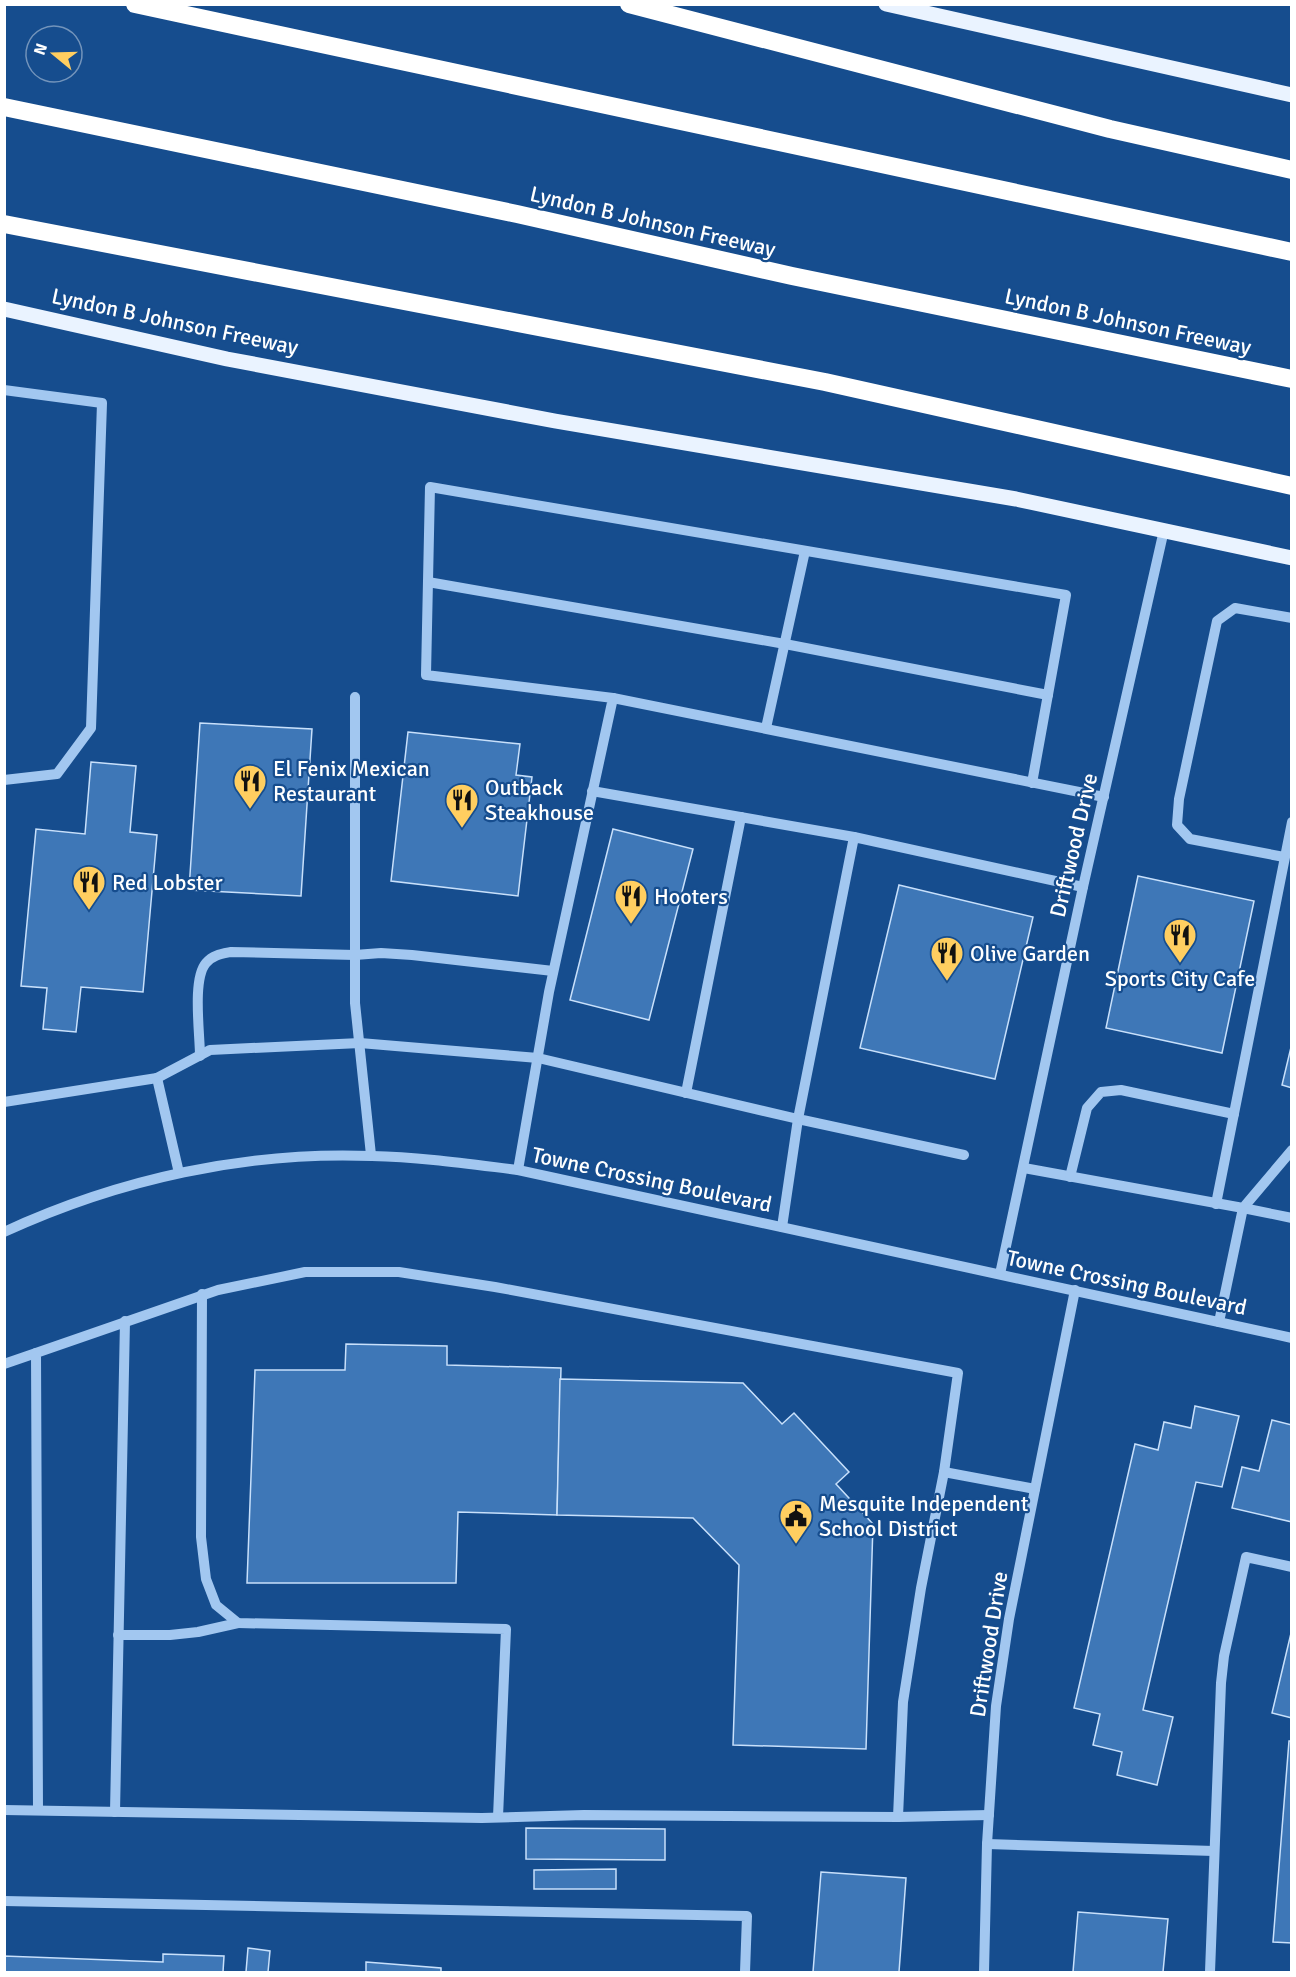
<svg xmlns="http://www.w3.org/2000/svg" width="1296" height="1977" viewBox="0 0 1296 1977" font-family="Signika,sans-serif">
<style>
.building{fill:#3e77b7;stroke:#c8e0fb;stroke-width:1.5}
.lines{fill:none;stroke-linecap:round;stroke-linejoin:round}
.minor{stroke:#a2c7f0;stroke-width:10}
.major{stroke:#eaf3ff;stroke-width:15}
.highway{stroke:#fff;stroke-width:18}
.labels{text-anchor:middle;stroke-width:4.5;stroke-linejoin:round;paint-order:stroke}
.street-label{font-size:22px;fill:#fff;stroke:#164d8e}
.poi-label{font-size:22px;fill:#fff;stroke:#164d8e;text-anchor:start}
</style>
<rect width="100%" height="100%" fill="#164d8e"/>
<g class="building">
<path d="M200,723L312,729L301,896L189,890Z"/>
<path d="M408,732L520,744L516,775L532,777L518,896L391,881Z"/>
<path d="M91,762L136,766L130,832L157,835L143,992L81,987L76,1032L43,1029L47,988L21,986L36,829L85,834Z"/>
<path d="M613,829L693,849L649,1020L570,1000Z"/>
<path d="M1138,876L1254,901L1222,1053L1106,1028Z"/>
<path d="M899,885L1033,917L995,1079L860,1048Z"/>
<path d="M1292,1043V1088L1282,1085Z"/>
<path d="M346,1344L447,1346V1365L561,1368L557,1515L458,1512L456,1583H247L255,1370H345Z"/>
<path d="M560,1379L743,1383L782,1424L794,1413L849,1472L836,1484L873,1524L866,1749L733,1745L739,1565L693,1518L557,1515Z"/>
<path d="M1195,1406L1239,1416L1222,1487L1196,1482L1143,1710L1173,1717L1157,1785L1117,1775L1122,1752L1093,1745L1100,1714L1074,1708L1135,1444L1158,1450L1164,1422L1191,1428Z"/>
<path d="M1272,1420L1292,1425V1522L1232,1508L1242,1467L1259,1471Z"/>
<path d="M1292,1629V1718L1272,1713Z"/>
<path d="M1289,1741H1292V1943L1273,1942Z"/>
<path d="M526,1828L665,1829V1860L526,1859Z"/>
<path d="M616,1869V1889H534V1870Z"/>
<path d="M821,1872L906,1878L899,1972H813Z"/>
<path d="M1078,1912L1168,1919L1163,1972H1073Z"/>
<path d="M248,1948L270,1951L268,1972H246Z"/>
<path d="M163,1954L224,1956L223,1972H4V1956L163,1962Z"/>
<path d="M366,1962L441,1968V1972H366Z"/>
</g>
<g class="lines">
<g class="minor">
<path d="M4,390L102,403L91,728L57,774L4,780"/>
<path d="M428,582L785,644L1048,695"/>
<path d="M355,697V1003L371,1155"/>
<path d="M613,698L1104,797"/>
<path d="M766,728L805,551"/>
<path d="M592,791L854,837"/>
<path d="M1284,857L1190,839L1177,825L1179,799L1217,621L1235,608L1292,618"/>
<path d="M200,1056C200,1034 192,979 206,963C213,955 221,954 231,952L355,955L381,953L412,955L553,971"/>
<path d="M157,1078L210,1050L360,1043L538,1058L798,1119L782,1227"/>
<path d="M686,1093L741,817"/>
<path d="M4,1102L157,1078L179,1173"/>
<path d="M964,1155L798,1119L854,837L1083,887"/>
<path d="M1024,1168L1243,1208L1292,1150"/>
<path d="M518,1170L549,992L613,698L426,675L430,487L1066,595L1032,783"/>
<path d="M1070,1177L1087,1108L1101,1092L1121,1090L1234,1114"/>
<path d="M1216,1204L1292,822"/>
<path d="M4,1232C119,1179 246,1151 372,1156C421,1157 469,1164 518,1170L1292,1338"/>
<path d="M1000,1274L1083,887L1164,530"/>
<path d="M202,1294L201,1537L206,1579L216,1605L238,1623L506,1629L498,1817"/>
<path d="M1219,1322L1243,1208L1292,1218"/>
<path d="M4,1364L36,1353"/>
<path d="M944,1472L1035,1489"/>
<path d="M118,1635H170L198,1632L238,1623"/>
<path d="M4,1810L482,1818L584,1815L898,1817L989,1815"/>
<path d="M38,1810L36,1353L218,1290L305,1272H399L495,1287L958,1373L944,1472L921,1588L903,1702L898,1817"/>
<path d="M115,1812L125,1321"/>
<path d="M987,1844L1214,1851"/>
<path d="M4,1901L747,1916L745,1972"/>
<path d="M984,1972L987,1844L996,1706L1009,1619L1075,1290"/>
<path d="M1210,1972L1221,1683L1224,1656L1246,1557L1292,1567"/>
</g>
<g class="major">
<path d="M886,4L1292,95"/>
<path d="M4,309L227,359L555,421L1016,499L1292,558"/>
</g>
<g class="highway">
<path d="M135,4L1292,252"/>
<path d="M629,4L1110,129L1292,170"/>
<path d="M4,107L517,214L792,276L1292,379"/>
<path d="M4,224L825,382L1292,486"/>
</g>
</g>
<defs>
<g id="restaurant-pin" transform="scale(1.725)"><path d="M0 17L-7.5 6A9.5 9.5 0 1 1 7.5 6Z" fill="#ffce60" stroke="#164d8e"/><path d="M-5-6h1v4h1v-4h1v4h1v-4h1v5L-1.5 .5V6h-2V.5L-5-1ZM5-6V6H3V1.5H1.5Q1.5-4 5-6Z" fill="#111"/></g>
<g id="civic-pin" transform="scale(1.725)"><path d="M0 17L-7.5 6A9.5 9.5 0 1 1 7.5 6Z" fill="#ffce60" stroke="#164d8e"/><path d="M-.6-6.5H3V-4.5H.6V-3L4-1V1h2V6H-6V1h2V-1L-.6-3ZM-1.2 2.5V6h2.4V2.5Z" fill="#111"/></g>
</defs>
<g fill-rule="evenodd">
<use href="#restaurant-pin" x="250" y="781"/>
<use href="#restaurant-pin" x="462" y="800"/>
<use href="#restaurant-pin" x="89" y="882"/>
<use href="#restaurant-pin" x="631" y="896"/>
<use href="#restaurant-pin" x="1180" y="935"/>
<use href="#restaurant-pin" x="947" y="953"/>
<use href="#civic-pin" x="796" y="1516"/>
</g>
<g class="labels">
<g class="street-label">
<text transform="translate(653 221) rotate(13)" y="8">Lyndon B Johnson Freeway</text>
<text transform="translate(175 321) rotate(12)" y="8">Lyndon B Johnson Freeway</text>
<text transform="translate(1128 321) rotate(12)" y="8">Lyndon B Johnson Freeway</text>
<text transform="translate(1073 845) rotate(-77)" y="8">Driftwood Drive</text>
<text transform="translate(652 1179) rotate(12)" y="8">Towne Crossing Boulevard</text>
<text transform="translate(1127 1282) rotate(12)" y="8">Towne Crossing Boulevard</text>
<text transform="translate(988 1644) rotate(-81)" y="8">Driftwood Drive</text>
</g>
<g class="poi-label">
<text x="273" y="776">El Fenix Mexican<tspan x="273" dy="25">Restaurant</tspan></text>
<text x="485" y="795">Outback<tspan x="485" dy="25">Steakhouse</tspan></text>
<text x="112" y="890">Red Lobster</text>
<text x="654" y="904">Hooters</text>
<text x="970" y="961">Olive Garden</text>
<text x="1180" y="986" text-anchor="middle">Sports City Cafe</text>
<text x="819" y="1511">Mesquite Independent<tspan x="819" dy="25">School District</tspan></text>
</g>
</g>
<rect width="1296" height="1977" fill="none" stroke="#ffffff" stroke-width="12"/>
<g transform="translate(54 54) rotate(289)"><circle r="28" fill="#164d8e" stroke="#7394bb" stroke-width="1.5"/>
<path d="M0-4.5L10 22L0 15L-10 22Z" fill="#ffce60"/>
<text y="-9" font-size="16" font-weight="bold" text-anchor="middle" fill="#ffffff">N</text>
</g>
</svg>
